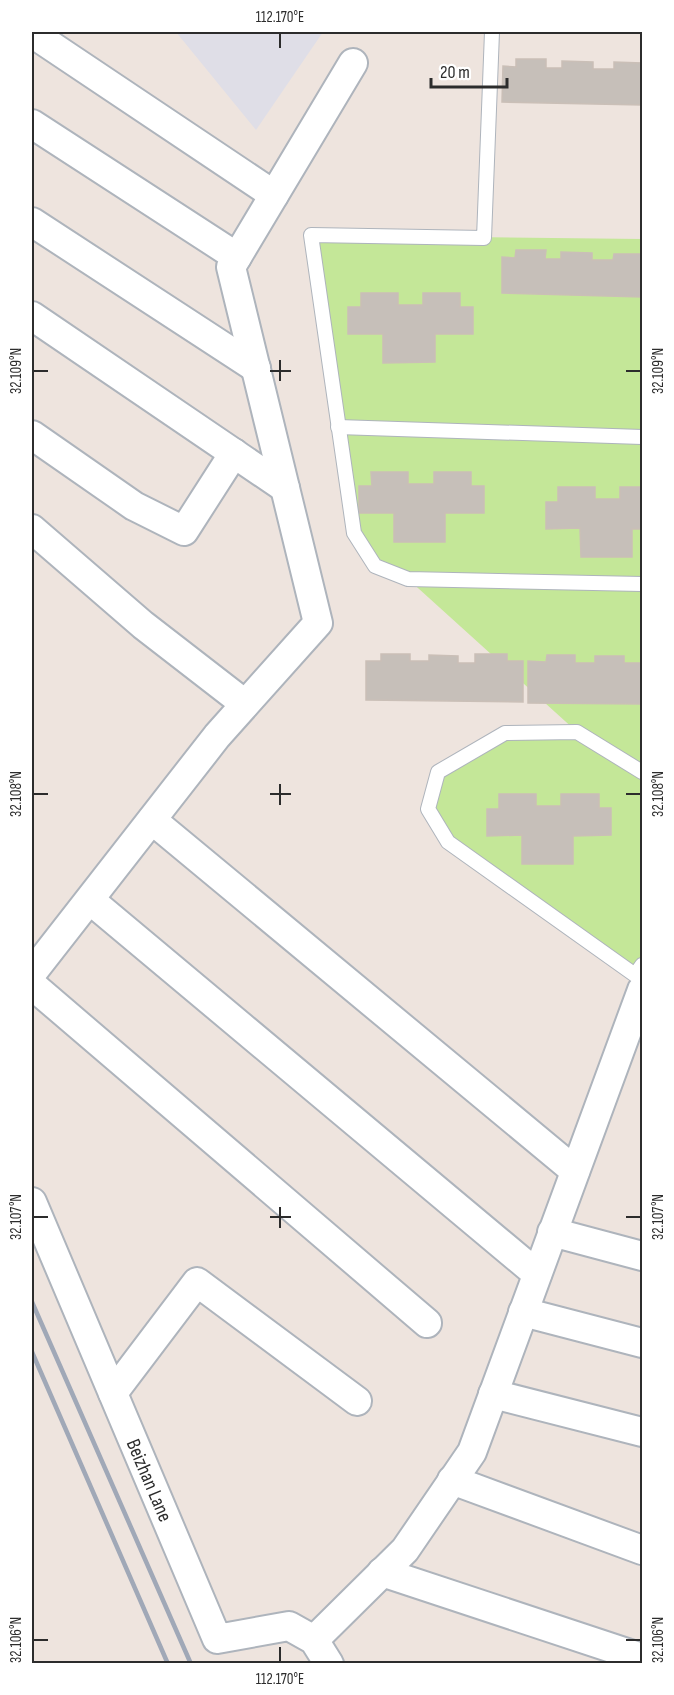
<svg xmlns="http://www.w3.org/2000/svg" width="674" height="1695" viewBox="0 0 674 1695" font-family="'Sofia Sans Condensed',sans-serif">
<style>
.industrial{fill:#dfdee7}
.green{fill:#c4e798}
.building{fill:#c6bfb9;stroke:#cabfb7;stroke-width:1.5}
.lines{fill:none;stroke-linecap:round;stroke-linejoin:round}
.lane-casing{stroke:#aeb4bc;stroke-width:16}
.street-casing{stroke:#aeb4bc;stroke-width:32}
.lane{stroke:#fff;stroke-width:14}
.street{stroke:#fff;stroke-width:28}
.rail{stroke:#a0a8b7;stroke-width:4.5}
.ticks{fill:none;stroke:#2c2c2c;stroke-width:2}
.labels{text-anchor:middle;stroke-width:5;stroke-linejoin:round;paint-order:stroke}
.street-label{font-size:20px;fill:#2c2c2c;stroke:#fff}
.neatline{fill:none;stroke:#2c2c2c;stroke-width:2}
.ticks-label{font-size:15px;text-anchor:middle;fill:#2c2c2c}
</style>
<rect width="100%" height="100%" fill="#eee4de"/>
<path class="industrial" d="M176,32H323L256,130Z"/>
<path class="green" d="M311,235L642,239V965L635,975L448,842L428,809L438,772L504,733L576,731L408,579L375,566L354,533Z"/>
<g class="building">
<path d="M516,59H546V68H562V61L593,62V69H614V62L642,63V105L502,102L503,66L516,67Z"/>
<path d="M516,250H546L545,259H561V252L592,253V260H613L614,254H642V297L502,293V257L515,258Z"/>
<path d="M361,293H398V305H423V293H460V307H473V334H435V362L383,363V334H348V307H361Z"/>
<path d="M371,472H408V484H434V472H471V486H484V513H445V542H394V513H359V486H372Z"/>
<path d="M558,487H595V499H620V487H642V529H632V557H581L580,528L546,529V502H558Z"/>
<path d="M381,654H410V661H429V655L458,656V663H475V654H507V661H523V702L366,700V661H381Z"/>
<path d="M547,655H575V663H595V656H624V663H642V704L528,703V661L546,662Z"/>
<path d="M499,794H536V806H561V794H599V808H611V835L573,836V864H522V835L487,836V809H499Z"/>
</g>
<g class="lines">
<g class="lane-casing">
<g id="lane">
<path d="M492,32L484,238L311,235L354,533L375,566L408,579L642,584"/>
<path d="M338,427L642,437"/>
<path d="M642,772L577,732L505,733L438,772L428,809L448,842L635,975L642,965"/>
</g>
</g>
<g class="street-casing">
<g id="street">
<path d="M32,33L274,195"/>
<path d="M32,124L237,257"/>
<path d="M32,222L256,368"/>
<path d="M32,316L285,488"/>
<path d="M32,435L134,506L184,531L234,453"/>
<path d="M32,529L143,625L245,704"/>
<path d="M152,820L575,1171"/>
<path d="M90,900L537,1274"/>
<path d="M32,973L217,736L318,623L231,267L353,63"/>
<path d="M32,985L427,1323"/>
<path id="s1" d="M32,1202L217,1639L289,1626L314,1640L329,1664"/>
<path d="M552,1232L642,1256"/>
<path d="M523,1312L642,1343"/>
<path d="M113,1393L197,1282L357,1401"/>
<path d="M493,1394L642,1432"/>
<path d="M452,1480L642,1550"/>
<path d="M382,1572L642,1658"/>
<path d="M314,1640L405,1550L472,1452L642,990"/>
</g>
</g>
<use href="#lane" class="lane"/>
<use href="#street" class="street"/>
<g class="rail">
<path d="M32,1302L191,1664"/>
<path d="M32,1352L168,1664"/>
</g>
</g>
<path class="ticks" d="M280,33V48M280,360V381M33,371H48M270,371H291M626,371H641M280,784V805M33,794H48M270,794H291M626,794H641M280,1207V1228M33,1217H48M270,1217H291M626,1217H641M33,1640H48M626,1640H641M280,1647V1662"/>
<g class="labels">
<g class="street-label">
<text dy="7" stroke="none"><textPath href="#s1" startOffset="302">Beizhan Lane</textPath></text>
</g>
</g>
<rect width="674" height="1695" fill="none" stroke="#ffffff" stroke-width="66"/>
<path d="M431 78v9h76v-9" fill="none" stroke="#2c2c2c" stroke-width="3"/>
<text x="440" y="78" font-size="18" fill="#2c2c2c" stroke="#ffffff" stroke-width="4.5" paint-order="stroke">20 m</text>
<rect x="33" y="33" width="608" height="1629" class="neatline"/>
<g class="ticks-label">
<text x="280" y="22">112.170°E</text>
<text transform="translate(16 371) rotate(-90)" y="5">32.109°N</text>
<text transform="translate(658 371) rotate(-90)" y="5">32.109°N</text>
<text transform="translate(16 794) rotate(-90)" y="5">32.108°N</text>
<text transform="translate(658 794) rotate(-90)" y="5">32.108°N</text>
<text transform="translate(16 1217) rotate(-90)" y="5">32.107°N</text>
<text transform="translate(658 1217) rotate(-90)" y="5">32.107°N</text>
<text transform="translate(16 1640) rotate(-90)" y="5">32.106°N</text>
<text transform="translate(658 1640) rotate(-90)" y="5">32.106°N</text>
<text x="280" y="1684">112.170°E</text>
</g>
</svg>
